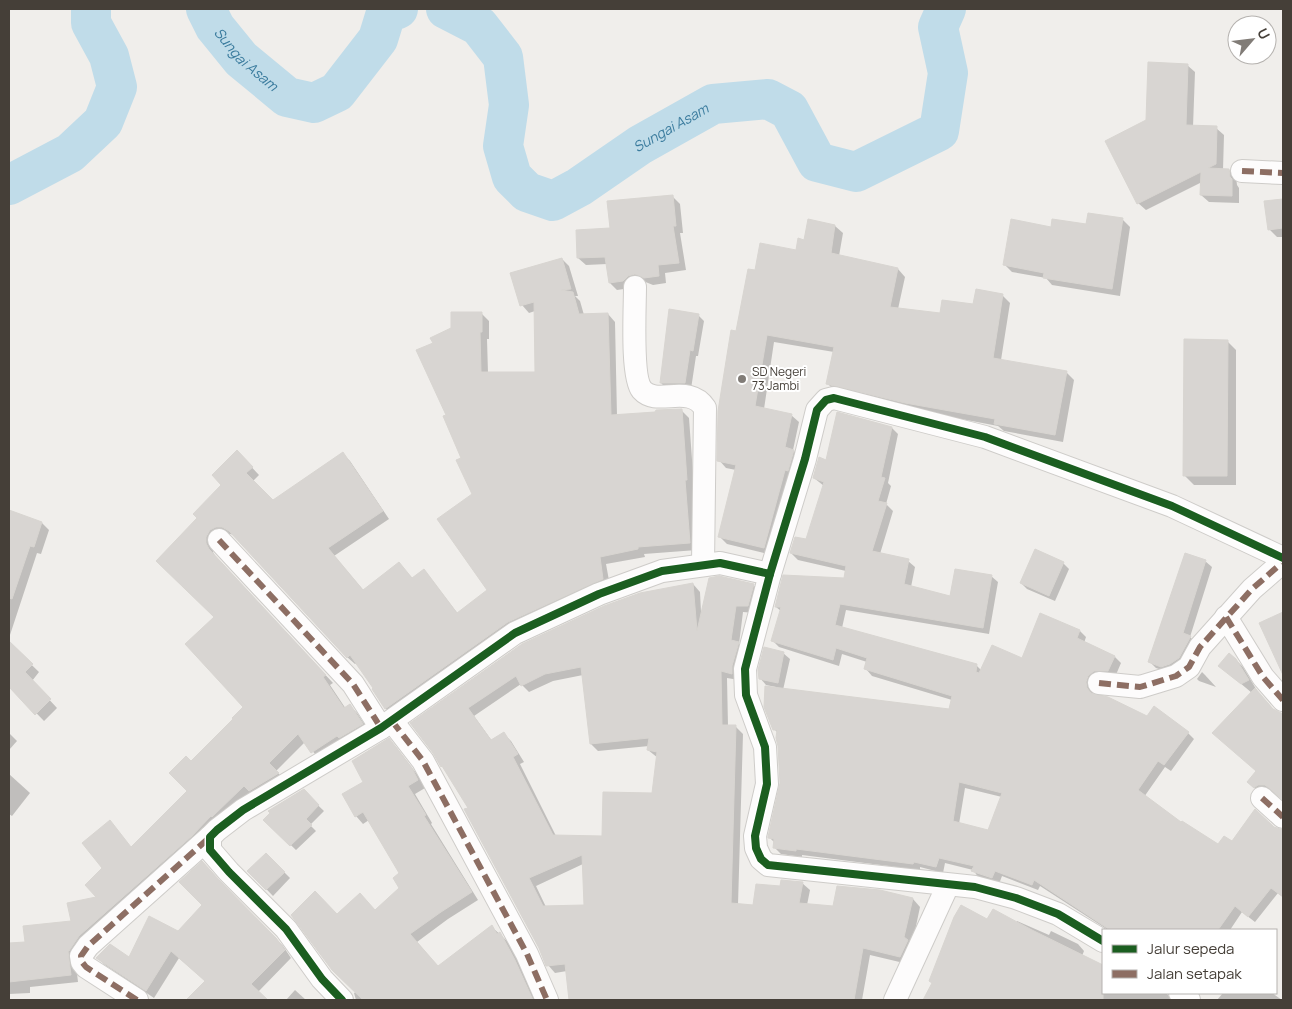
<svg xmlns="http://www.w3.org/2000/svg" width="1292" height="1009" viewBox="0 0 1292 1009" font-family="Manrope,sans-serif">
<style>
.shadow{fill:#0003;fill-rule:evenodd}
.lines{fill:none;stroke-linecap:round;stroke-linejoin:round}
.river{stroke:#c0dce9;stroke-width:40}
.building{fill:#d8d5d2;stroke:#d8d5d1;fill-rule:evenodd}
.street-casing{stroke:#ceccc9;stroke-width:24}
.street{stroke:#fdfcfc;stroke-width:22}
.quiet{stroke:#8d6e63;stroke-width:6;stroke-dasharray:12 6;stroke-linecap:butt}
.cycleway-casing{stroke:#fff;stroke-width:11}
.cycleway{stroke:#1b5e20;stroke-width:8}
.poi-dot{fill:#817c77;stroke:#fff;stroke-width:2}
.labels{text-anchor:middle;stroke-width:4;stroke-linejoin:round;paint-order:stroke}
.poi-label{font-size:12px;fill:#453f38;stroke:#fff;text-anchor:start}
.water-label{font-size:14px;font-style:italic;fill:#3b7c9e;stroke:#fff}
</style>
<rect width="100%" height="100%" fill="#f0eeeb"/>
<g class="shadow">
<path d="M1187,65L1195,72L1193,127L1216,128L1224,135L1223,170H1229L1236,177L1237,185L1239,188V203L1209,202L1201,195L1202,182L1146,210L1138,203L1147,121Z"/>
<path d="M672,196L680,204L683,233H680L686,270L665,273L666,283L653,285L643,281L631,288L617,290L610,283L607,264L586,265L578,258L611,229Z"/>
<path d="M1283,200V237H1277L1269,229L1265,203Z"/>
<path d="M1122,219L1130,227L1120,296L1052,285L1046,278L1012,272L1005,265L1052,228L1087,226Z"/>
<path d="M835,226L843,233L839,256L898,269L905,277L898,309L941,315L1002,295L1010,303L1001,360L1066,372L1074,380L1063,442L1004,431L998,426L914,410L835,391L827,383L834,352L774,342L764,409L791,415L799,422L793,450L801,458L772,555L727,544L720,537L736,470L726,468L719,460L737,333L756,272L797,252L805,241Z"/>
<path d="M562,259L569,266L578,296H575L580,301L584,315L608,314L615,322L617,416L681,410L689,418L694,487H692L697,550L644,554L645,557L606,564L610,586L393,716L386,709L374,688L357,663L355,664L347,657L236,537L231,534H223L213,544V552L216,558L333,683L330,685L346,709L350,706L357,713L369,731L320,760L305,742L276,771L286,781L75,956L78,982L30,987V993L9,994V944L26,943L72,922L99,898L131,848L189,791L191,763L244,707L216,617L199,518L223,485L237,452L259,475L253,481L273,501L343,454L350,461L389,519L334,556L364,591L399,564L413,579L424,570L458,614L489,590L474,494L448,416L434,344L482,314L489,321V339H487L488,373H536L535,311L529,313L522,305Z"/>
<path d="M698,315L704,321L698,356H696L691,389H667L661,383Z"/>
<path d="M1227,341L1236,350V485H1194L1184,475Z"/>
<path d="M892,428L898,434L888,483L891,486L886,504L893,511L880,554L908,561L915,567L911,587L951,598L991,576L998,582L989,634L846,610L842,628L976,665L982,671L1023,660L1080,631L1086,637L1084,643L1115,657L1121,663L1115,677L1092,689L1093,695L1188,733L1194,739L1171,771L1165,767L1144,797L1181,824L1218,846L1232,843L1273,828L1280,831H1283V897L1278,893L1255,922L1242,912L1230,930H1108L1040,886L1038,890L1002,876L999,884L979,878L973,870L945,863L943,873L920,867V870L802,855V857L781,854L774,847L775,843L770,838L781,783L778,733L774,729L776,687L766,685L760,678L783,653L790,659L783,690L950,711L952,700L872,676L866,669L867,662L842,654L839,666L779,647L772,640L781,611L776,607L845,579L846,571L798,560L791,553L807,541L824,486L814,478L827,461ZM965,788L1002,797L988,831L959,824Z"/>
<path d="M9,512L42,523L49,530L41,554L37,553L9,638Z"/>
<path d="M1205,561L1212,567L1190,637L1196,643L1168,672L1156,668L1150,662Z"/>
<path d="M1063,563L1069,569L1055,601L1027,589L1021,583Z"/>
<path d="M693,584L700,592L701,612L753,585L761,592L755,613L743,612L739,644L745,650L739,680L727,678L728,726L736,727L743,734L738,905L754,906L781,887L802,883L810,890L807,905L834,907L913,899L920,907L908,964L870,955L862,1000H686V985L668,984L667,1000H571L567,971L555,973L548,965L469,808L434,752L412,724ZM583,675L591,744L598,751L649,746L648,750L658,758L653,794L603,837L556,836L520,764L524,762L511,741L504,734L492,741L474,716L521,684L529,692L553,681ZM583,864L585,906L546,907L536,886Z"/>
<path d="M1283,613V672L1261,624Z"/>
<path d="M9,643L39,672L32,681L57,708L44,721L9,685Z"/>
<path d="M1236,660L1243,667L1259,694L1274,710L1283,716V799L1272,791L1265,792L1261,794L1248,782L1258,771L1252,693L1227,672Z"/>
<path d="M1202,672L1205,675L1216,687L1199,681L1197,679Z"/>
<path d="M9,733L17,741L9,750Z"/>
<path d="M396,747L419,777L425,788L415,794L432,823L431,824L478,900L448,919L417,942L438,967L492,927L507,941L522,968L536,1000H356L354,993L356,992L337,916L376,911L401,888V874L369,820L363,824L356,816L365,782Z"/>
<path d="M9,774L30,793L12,816L9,814Z"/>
<path d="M303,791L324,811L310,825L316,831L296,850L265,820Z"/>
<path d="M266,854L290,878L273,896L249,871Z"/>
<path d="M227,890L283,946L291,958L258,992L266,1000H188L206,981L179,958L154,998L105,965L98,958L129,959L179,933Z"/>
<path d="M988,921L1016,923L1017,921L1049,935L1051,931L1078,944L1084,951L1082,956L1103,966V993H1168L1167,994L1173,1000H924L933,983Z"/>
<path d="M295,990L306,1000H286Z"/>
<path d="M1223,993H1272L1282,1000H1217Z"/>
</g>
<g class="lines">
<g class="river">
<path id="s1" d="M206,9L215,27L241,59L287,97L314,103L337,92L378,39L386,13L398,9"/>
<path id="s2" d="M446,9L479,26L503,57L509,105L503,146L512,177L527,192L553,201L579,187L640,145L713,104L768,99L789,110L817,162L856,172L939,131L948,73L938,27L946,9"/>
<path d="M9,185L70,153L103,122L117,87L109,56L91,23V9"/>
</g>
</g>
<g class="building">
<path d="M1148,62L1188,64L1186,125L1217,126L1216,164L1208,168L1229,169L1230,177L1232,179V196L1200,195L1201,172L1137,204L1105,141L1146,120Z"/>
<path d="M673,195L676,226H673L679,263L658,265L659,276L644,278L635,274L628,276L623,281L609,283L605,257L577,258L576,230L610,228L607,201Z"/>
<path d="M1283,199V228L1268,230L1264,201Z"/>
<path d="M1088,213L1123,218L1112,289L1043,278L1044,273L1003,265L1011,219L1051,227L1052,219L1086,224Z"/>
<path d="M808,219L835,225L831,253L898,268L890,307L940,313L942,300L973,304L976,289L1003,294L993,358L1067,371L1055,435L994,424L995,419L905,403L826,384L834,347L767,335L755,406L792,414L785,447L794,450L788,471L785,470L764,548L718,537L736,465L717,461L718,411L731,330L736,331L748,269L755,270L760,243L796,250L798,238L804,240Z"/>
<path d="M562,258L571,289L561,290L573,292L579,314L608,313L611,415L655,412L656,410L682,409L687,480H685L690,543L638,547V549L600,557L603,579L508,622L385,709L372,689L373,688L350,655L347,658L229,531L222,527H216L210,530L206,537V543L209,549L326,675L323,677L344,708L350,704L363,724L339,738L337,736L311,753L298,734L269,763L279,773L249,791L244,786L212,817L211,816L192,836L79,936L69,951H68L71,975L9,982V943L25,942L23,926L71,921L67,903L96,897L85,885L102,868L82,843L110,820L131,847L187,791L169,773L186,756L191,761L233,719L232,718L243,707L185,644L214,617L156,561L197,518L193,514L221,485L212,475L237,450L253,467L246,473L273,500L343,452L383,511L328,548L363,590L399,562L412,578L424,569L457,613L487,590L437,519L472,494L456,460L461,458L443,416L446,415L416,350L433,343L430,338L451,328V312H482V332H480L481,372H535L534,302L520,306L510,273Z"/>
<path d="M669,309L699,314L693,351L690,350L685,383H660Z"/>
<path d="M1184,339L1228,340L1227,476H1183Z"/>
<path d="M837,412L892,427L881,477L885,478L878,501L887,503L872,551L909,559L904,584L950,596L955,569L992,575L983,628L840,604L835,625L977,664L976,672L979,673L992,645L1022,658L1040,613L1080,630L1077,638L1115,656L1108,671H1094L1088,676L1086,682L1087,688L1091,693L1108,697L1147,716L1154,706L1189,732L1164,765L1158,761L1138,790L1181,822L1182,821L1218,844L1224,836L1232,841L1255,809L1274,827L1283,830V897L1271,888L1248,917L1235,906L1218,930H1110L1034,880L1032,885L995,871L992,878L971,871L974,866L939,858L936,867L914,862L913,864L796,849V851L773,848L774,839L768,838V837L780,783L778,746L776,738L777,730H773L764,707L765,686L949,709L952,696L864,669L867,658L836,648L833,660L771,641L781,607H775L783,575L844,578L846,566L790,553L795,537L806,539L824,482L813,478L819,457L826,460ZM959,782L1002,793L988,830L953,821Z"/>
<path d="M9,510L42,522L34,547L30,546L12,599L9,598Z"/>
<path d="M1035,549L1064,562L1049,596L1020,583Z"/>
<path d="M1185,553L1206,560L1183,633L1191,636L1179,658L1170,664L1161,667L1148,662Z"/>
<path d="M719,576L754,584L748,606H736L731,640L739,642L732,666V674L721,671L722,725H736L731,903L753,905L756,884L780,886L781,880L803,882L799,903L833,906L837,886L880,890L913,898L904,937L908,940L900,957L863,948L854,1000H569L565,964L546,966L539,948L464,809L468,808L442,766L441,767L433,753L410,723L522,644L604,606L640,593L693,583L697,631L709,578ZM581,667L590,744L649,738L647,750L657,752L652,793L603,792L602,836L553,835L513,757L518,754L504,732L491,740L468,708L516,676L521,686L545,674ZM582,855L584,905L543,906L529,878Z"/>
<path d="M1283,612V675L1259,623Z"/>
<path d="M9,641L33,664L25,672L51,699L35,715L10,688L9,690Z"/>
<path d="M764,647L784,652L778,683L759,679L758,670Z"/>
<path d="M1229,653L1236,659L1249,680L1241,684L1218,666Z"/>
<path d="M1255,688L1273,709L1283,714V800L1265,785H1258L1254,788L1247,782L1256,771L1212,733Z"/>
<path d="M389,738L412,768L418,780L408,786L426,815L424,816L472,892L441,912L410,934L438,966L492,925L497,934L500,932L515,960L533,1000H363L332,970L291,915L315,891L337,914L360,893L375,910L399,888L393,878L399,873L363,812L355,817L342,794L363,782L352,761Z"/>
<path d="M304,789L319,805L306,819L312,825L290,846L263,820L270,813L268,811Z"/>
<path d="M266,853L285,872L266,890L247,871Z"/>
<path d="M202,861L220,881L276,938L285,950L251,984L268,1000H186L205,981L171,951L146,991L96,958L110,944L129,957L149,916L178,931L202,905L179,882Z"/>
<path d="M961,905L987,919L993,909L1032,930L1103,965V1000H923L932,983L929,981L954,917Z"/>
</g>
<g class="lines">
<g class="street-casing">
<g id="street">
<path d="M1242,171L1283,173"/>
<path d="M635,287C635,307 631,377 642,390C657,407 689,383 705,408L703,565"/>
<path d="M219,540L353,684L381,728"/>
<path d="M1226,617L1263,677L1283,700"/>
<path d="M1099,683L1140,687L1176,676L1189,667L1200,647L1252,589L1283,562"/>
<path d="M392,721L423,761L527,954L547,1000"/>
<path d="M1262,798L1283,817"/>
<path d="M1103,941L1058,914L1016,898L975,887L768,865L761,859L756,848L755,836L767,784L765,747L746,695L745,669L770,574L805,459L817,410L826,400L834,398L985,437L1172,506L1283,558"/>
<path d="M1180,993L1189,1000"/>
<path d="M137,1000L86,967L82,962L81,956L88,946L210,837"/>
<path d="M342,1000L322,979L286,929L229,872L210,850V837L217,830L243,810L381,728L515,633L599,594L662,571L720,563L770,574"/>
<path d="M895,1000L948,885"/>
</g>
</g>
<use href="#street" class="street"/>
<g class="quiet">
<path d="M1242,171L1283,173"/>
<path d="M219,540L353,684L381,728"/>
<path d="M1226,617L1263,677L1283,700"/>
<path d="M1099,683L1140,687L1176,676L1189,667L1200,647L1252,589L1283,562"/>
<path d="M392,721L423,761L527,954L547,1000"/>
<path d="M1262,798L1283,817"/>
<path d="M137,1000L86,967L82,962L81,956L88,946L210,837"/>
</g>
<g class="cycleway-casing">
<g id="cycleway">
<path d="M1103,941L1058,914L1016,898L975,887L768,865L761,859L756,848L755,836L767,784L765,747L746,695L745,669L770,574L805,459L817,410L826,400L834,398L985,437L1172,506L1283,558"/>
<path d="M342,1000L322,979L286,929L229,872L210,850V837L217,830L243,810L381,728L515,633L599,594L662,571L720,563L770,574"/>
</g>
</g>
<use href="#cycleway" class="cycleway"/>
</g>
<circle class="poi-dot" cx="742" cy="379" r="5"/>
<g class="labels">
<g class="poi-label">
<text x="752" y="376">SD Negeri<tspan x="752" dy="14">73 Jambi</tspan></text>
</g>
<g class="water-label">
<text dy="5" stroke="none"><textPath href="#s1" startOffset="65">Sungai Asam</textPath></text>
<text dy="5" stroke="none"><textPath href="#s2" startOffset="386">Sungai Asam</textPath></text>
</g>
</g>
<rect width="1292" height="1009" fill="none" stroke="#453f38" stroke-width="20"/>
<rect x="1102" y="929" width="175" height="65" fill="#ffffff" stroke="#b5b2af"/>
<rect x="1112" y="945" width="25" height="8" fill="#1b5e20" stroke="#b5b2af"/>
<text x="1147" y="954" font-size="15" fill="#453f38">Jalur sepeda</text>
<rect x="1112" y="970" width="25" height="8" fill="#8d6e63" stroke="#b5b2af"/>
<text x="1147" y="979" font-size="15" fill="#453f38">Jalan setapak</text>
<g transform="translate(1252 40) rotate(62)"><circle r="24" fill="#ffffff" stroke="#b5b2af"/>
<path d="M0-4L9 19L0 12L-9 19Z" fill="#817c77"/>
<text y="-8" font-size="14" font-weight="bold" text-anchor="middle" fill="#453f38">U</text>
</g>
</svg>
